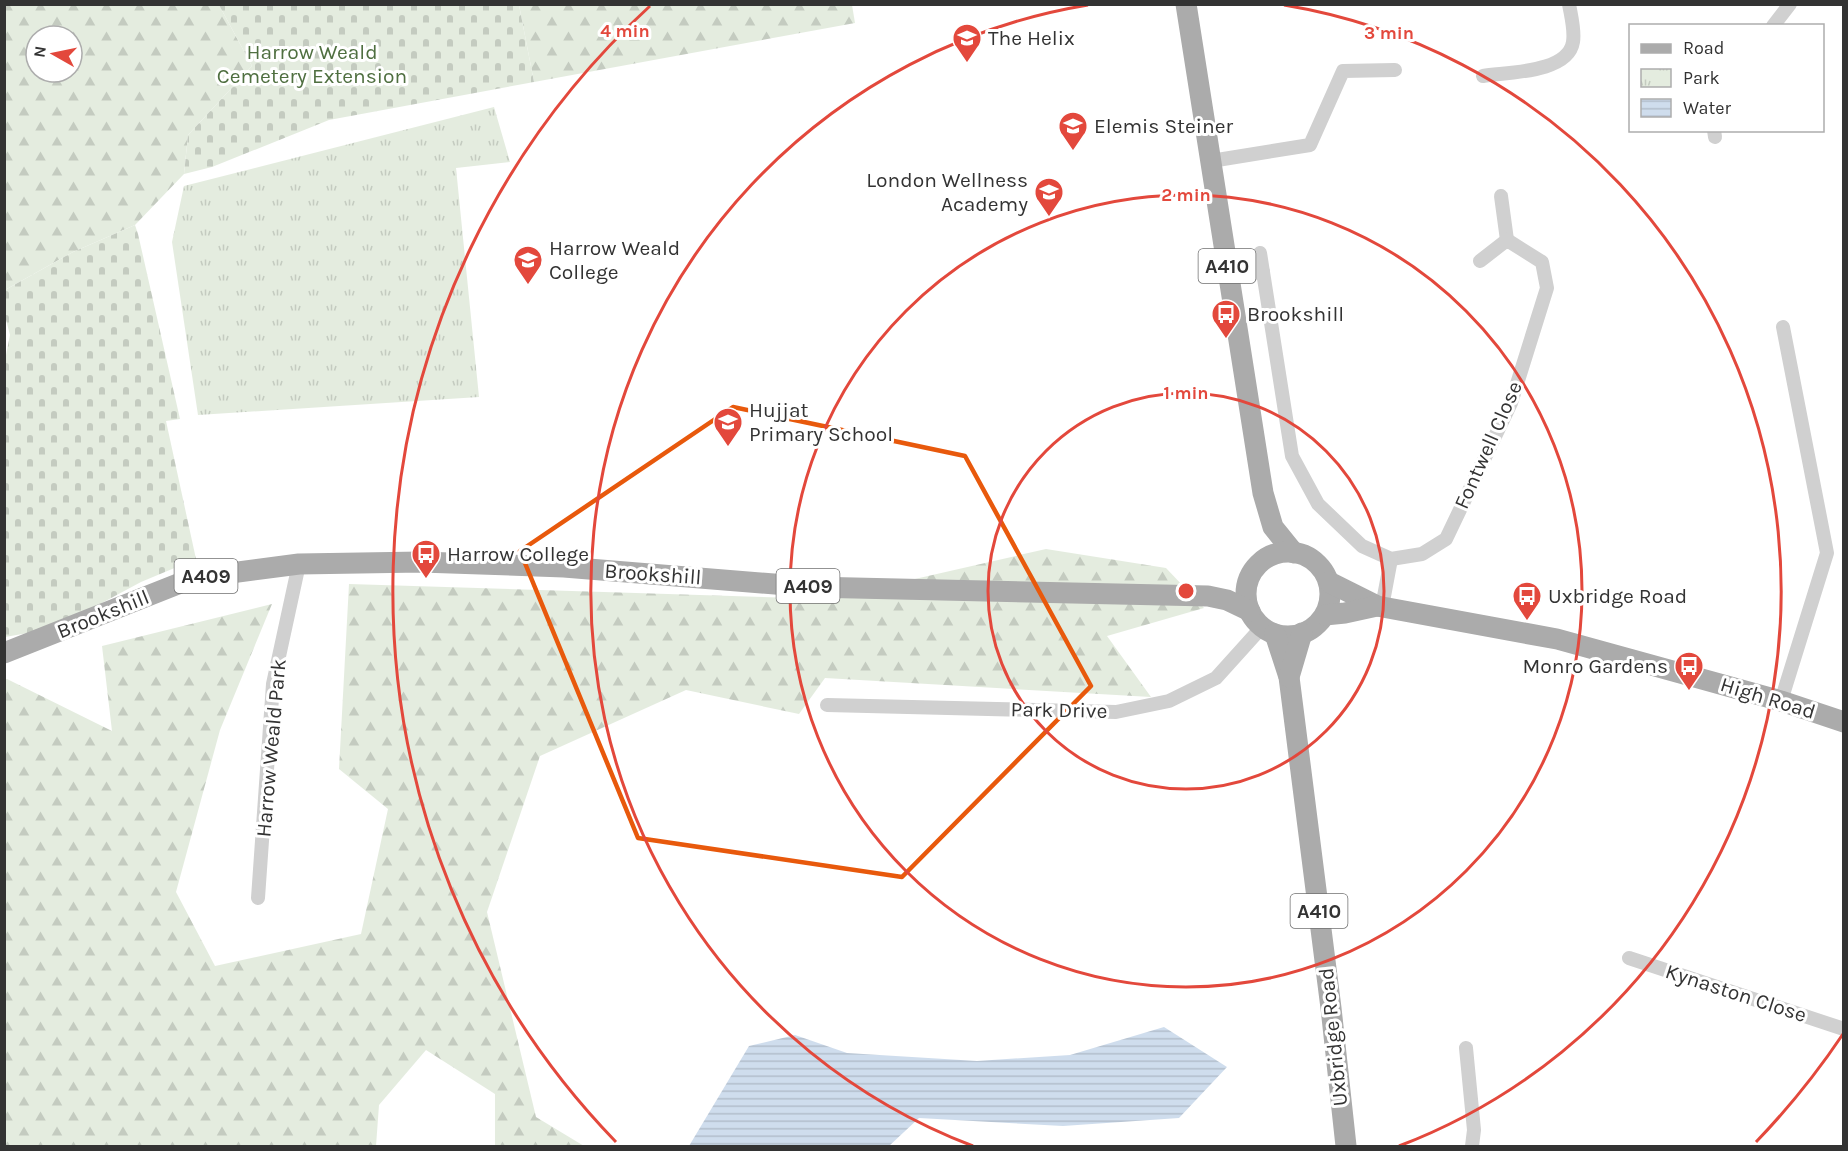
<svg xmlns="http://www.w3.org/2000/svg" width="1848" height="1151" viewBox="0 0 1848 1151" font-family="Karla,sans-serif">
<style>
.forest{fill:url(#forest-firs);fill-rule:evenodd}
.cemetery{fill:url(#cemetery-stones)}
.park{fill:url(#park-tufts)}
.water{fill:url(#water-rules)}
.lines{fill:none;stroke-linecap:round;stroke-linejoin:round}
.minor{stroke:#d0d0d0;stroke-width:14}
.primary{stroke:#ababab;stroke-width:21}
.marked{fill:none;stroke:#e8590c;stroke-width:4.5;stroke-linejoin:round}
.ring{fill:none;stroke:#e3483c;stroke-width:3}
.labels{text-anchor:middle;stroke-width:6;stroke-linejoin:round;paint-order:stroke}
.shield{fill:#fff;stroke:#707070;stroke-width:1.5}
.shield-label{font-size:20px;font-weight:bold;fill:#333}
.poi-label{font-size:21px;fill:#333;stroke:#fff;text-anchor:start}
.park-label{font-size:21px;fill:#4f6f40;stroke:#fff}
.street-label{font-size:21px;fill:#333;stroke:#fff}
.centre{fill:#e3483c;stroke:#fff;stroke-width:3}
.ring-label{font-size:18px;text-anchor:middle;font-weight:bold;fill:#e3483c;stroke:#fff;stroke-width:6;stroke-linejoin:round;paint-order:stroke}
</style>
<defs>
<pattern id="forest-firs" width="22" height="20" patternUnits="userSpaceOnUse" patternTransform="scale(1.5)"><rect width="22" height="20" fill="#e4ecdf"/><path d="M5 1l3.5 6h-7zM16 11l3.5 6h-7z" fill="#c4cbc0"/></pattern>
<pattern id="cemetery-stones" width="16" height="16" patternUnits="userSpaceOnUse" patternTransform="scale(1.5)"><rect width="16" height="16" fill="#e4ecdf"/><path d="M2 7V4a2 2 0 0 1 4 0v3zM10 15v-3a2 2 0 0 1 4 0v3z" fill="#c4cbc0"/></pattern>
<pattern id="park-tufts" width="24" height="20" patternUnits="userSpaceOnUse" patternTransform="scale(1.5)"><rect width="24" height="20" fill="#e4ecdf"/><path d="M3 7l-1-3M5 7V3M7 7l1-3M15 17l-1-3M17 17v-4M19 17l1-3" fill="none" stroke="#c4cbc0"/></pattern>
<pattern id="water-rules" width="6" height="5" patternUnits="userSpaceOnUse" patternTransform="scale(1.5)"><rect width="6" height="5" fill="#cfdded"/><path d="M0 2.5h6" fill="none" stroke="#b2becc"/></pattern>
</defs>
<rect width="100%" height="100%" fill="#fff"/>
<g class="forest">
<path d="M5,5H219L252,66L188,135L184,174L135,225L73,252L5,290ZM36,36H72V72H36Z"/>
<path d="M519,5H852L855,23L534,82Z"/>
<path d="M1046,549L1166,568L1204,608L1107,636L1151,697L825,678L799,714L686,690L540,756L487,912L536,1117L584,1146H495V1094L426,1050L379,1105L376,1146H5L4,680L7,679L112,731L102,646L272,604L220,730L176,892L215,966L361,934L388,809L339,769L349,584L827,599Z"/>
</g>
<g class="cemetery">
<path d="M219,5H519L534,82L329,120L212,167L184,174L188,135L252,66Z"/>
<path d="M135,225L138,234L180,419L166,421L196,559L141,582L72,619L34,632L5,637L4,365L10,335L5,316V290L73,252Z"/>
</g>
<path class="park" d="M494,107L510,162L456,168L479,397L198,415L172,242L184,186Z"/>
<path class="water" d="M1164,1027L1227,1067L1179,1118L1063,1126L919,1118L889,1146H689L749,1046L795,1035L847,1053L977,1061L1070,1055Z"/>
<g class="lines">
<g class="minor">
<path d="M1773,26L1790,4"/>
<path d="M1483,76C1508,72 1568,73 1573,42C1575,30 1571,16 1569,4"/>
<path d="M1714,130L1715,137"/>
<path d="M1211,161L1310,145L1343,71L1395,70"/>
<path d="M1501,196L1507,240"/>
<path d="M1260,253L1292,456L1318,504L1362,546L1391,559L1422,554L1446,539L1511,403L1547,288L1542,262L1507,240L1480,261"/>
<path d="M1229,277L1263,272"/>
<path d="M1382,607L1391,559"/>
<path d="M1781,701L1827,553L1783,327"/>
<path d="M827,705L1116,712L1169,701L1216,678L1262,627"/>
<path d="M258,898L273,684L299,564"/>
<path d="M1629,958L1844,1029"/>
<path d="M1466,1048L1474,1130L1472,1146"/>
</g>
<g class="primary">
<path d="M1186,4L1263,493L1273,527L1294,553"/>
<circle cx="1288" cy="594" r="42"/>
<path d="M1329,582L1377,606L1557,639L1781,701L1844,722"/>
<path d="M1325,615L1345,613L1377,606"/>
<path d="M1275,634L1289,677L1331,1008L1346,1146"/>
<path d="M4,653L193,578L299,564L421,562L564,567L811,587L1208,596L1227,600L1250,611"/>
<path d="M1289,677L1302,633"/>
</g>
</g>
<path class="marked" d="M733,407L965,456L1091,686L902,877L638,838L520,551Z"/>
<g class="ring">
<circle cx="1186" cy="591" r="198"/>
<circle cx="1186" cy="591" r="396"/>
<path d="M973 1146A594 594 0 0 1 1088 5M1284 5A594 594 0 0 1 1399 1146"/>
<path d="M1843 1034A793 793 0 0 1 1756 1142M616 1142A793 793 0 0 1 650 6"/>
</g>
<defs>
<g id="school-pin" transform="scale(1.5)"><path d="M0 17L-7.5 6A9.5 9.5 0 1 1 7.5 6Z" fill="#e3483c" stroke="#fff"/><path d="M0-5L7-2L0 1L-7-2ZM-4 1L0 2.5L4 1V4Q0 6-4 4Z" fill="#fff"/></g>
<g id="university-pin" transform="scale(1.5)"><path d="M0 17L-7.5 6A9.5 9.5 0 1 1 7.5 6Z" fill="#e3483c" stroke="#fff"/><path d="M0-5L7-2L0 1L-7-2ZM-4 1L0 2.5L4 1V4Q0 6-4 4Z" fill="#fff"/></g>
<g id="bus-pin" transform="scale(1.5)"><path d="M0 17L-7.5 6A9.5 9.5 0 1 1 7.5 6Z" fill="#e3483c" stroke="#fff"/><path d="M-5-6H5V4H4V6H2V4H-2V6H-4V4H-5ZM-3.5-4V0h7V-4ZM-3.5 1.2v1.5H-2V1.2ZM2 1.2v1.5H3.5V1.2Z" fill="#fff"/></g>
</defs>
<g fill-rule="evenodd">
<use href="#school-pin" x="967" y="38"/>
<use href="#school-pin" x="1073" y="126"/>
<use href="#school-pin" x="1049" y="192"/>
<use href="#university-pin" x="528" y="260"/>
<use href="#bus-pin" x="1226" y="314"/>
<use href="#school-pin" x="728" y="422"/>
<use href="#bus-pin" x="426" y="554"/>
<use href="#bus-pin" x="1527" y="596"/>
<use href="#bus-pin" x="1689" y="666"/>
</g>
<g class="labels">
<g class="shield">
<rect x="1198.5" y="249" width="57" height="34" rx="4.5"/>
<rect x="174.5" y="559" width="63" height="34" rx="4.5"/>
<rect x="776.5" y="569" width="63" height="34" rx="4.5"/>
<rect x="1290.5" y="894" width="57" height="34" rx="4.5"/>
</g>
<g class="shield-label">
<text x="1227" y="273">A410</text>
<text x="206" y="583">A409</text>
<text x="808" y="593">A409</text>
<text x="1319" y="918">A410</text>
</g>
<g class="poi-label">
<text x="988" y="45">The Helix</text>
<text x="1094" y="133">Elemis Steiner</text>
<text x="1028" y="187" text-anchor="end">London Wellness<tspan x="1028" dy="24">Academy</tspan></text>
<text x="549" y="255">Harrow Weald<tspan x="549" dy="24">College</tspan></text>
<text x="1247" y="321">Brookshill</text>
<text x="749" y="417">Hujjat<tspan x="749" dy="24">Primary School</tspan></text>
<text x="447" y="561">Harrow College</text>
<text x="1548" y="603">Uxbridge Road</text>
<text x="1668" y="673" text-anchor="end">Monro Gardens</text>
</g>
<g class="park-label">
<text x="312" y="59">Harrow Weald<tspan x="312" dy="24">Cemetery Extension</tspan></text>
</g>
<g class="street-label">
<text transform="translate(1488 445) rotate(-66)" y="7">Fontwell Close</text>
<text transform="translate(653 574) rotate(4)" y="7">Brookshill</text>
<text transform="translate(103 614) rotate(-22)" y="7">Brookshill</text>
<text transform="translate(1768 698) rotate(17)" y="7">High Road</text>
<text transform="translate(1059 710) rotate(1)" y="7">Park Drive</text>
<text transform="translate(271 748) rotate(-85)" y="7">Harrow Weald Park</text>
<text transform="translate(1736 993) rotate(18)" y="7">Kynaston Close</text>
<text transform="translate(1333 1037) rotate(-96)" y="7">Uxbridge Road</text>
</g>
</g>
<circle cx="1186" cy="591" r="9" class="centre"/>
<g class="ring-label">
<text x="625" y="37">4 min</text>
<text x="1389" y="39">3 min</text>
<text x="1186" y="201">2 min</text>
<text x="1186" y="399">1 min</text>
</g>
<rect width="1848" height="1151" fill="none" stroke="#333333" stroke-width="12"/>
<rect x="1629" y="24" width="195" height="108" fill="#ffffff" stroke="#adadad" stroke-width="1.5"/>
<rect x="1641" y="44" width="30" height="9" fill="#ababab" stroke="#adadad" stroke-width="1.5"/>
<text x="1683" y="54" font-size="18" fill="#333333">Road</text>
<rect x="1641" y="69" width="30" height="18" fill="url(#park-tufts)" stroke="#adadad" stroke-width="1.5"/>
<text x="1683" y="84" font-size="18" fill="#333333">Park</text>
<rect x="1641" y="99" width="30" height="18" fill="url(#water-rules)" stroke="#adadad" stroke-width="1.5"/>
<text x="1683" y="114" font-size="18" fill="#333333">Water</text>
<g transform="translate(54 54) rotate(279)"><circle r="28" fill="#ffffff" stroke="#adadad" stroke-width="1.5"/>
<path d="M0-4.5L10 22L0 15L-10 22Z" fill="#e3483c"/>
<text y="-9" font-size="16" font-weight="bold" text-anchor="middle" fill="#333333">N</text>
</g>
</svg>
